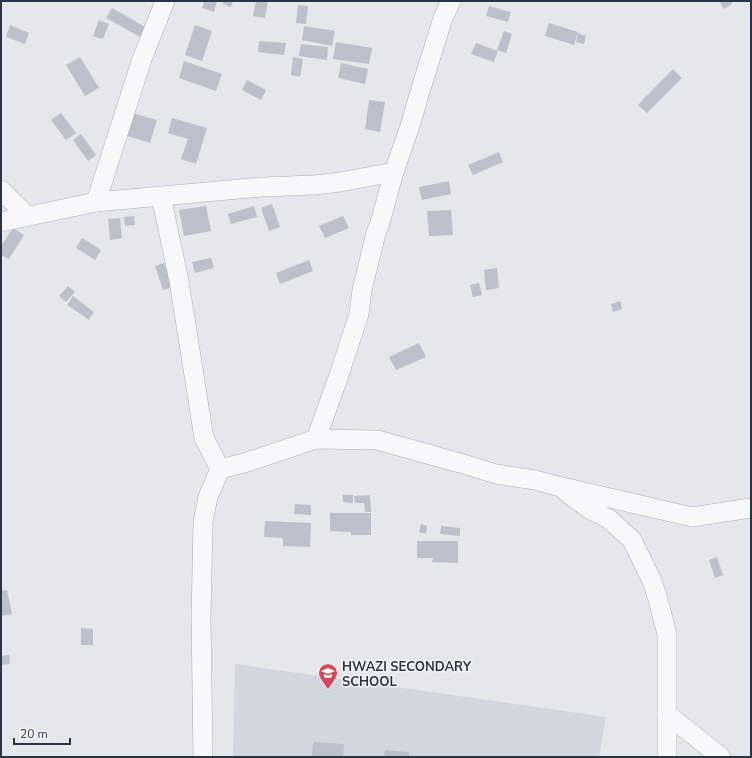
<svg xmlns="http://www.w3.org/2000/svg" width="752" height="758" viewBox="0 0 752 758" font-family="'Nunito Sans',sans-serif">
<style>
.built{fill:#d2d6de}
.building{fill:#bbc0ca}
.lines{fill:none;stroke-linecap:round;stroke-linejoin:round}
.minor-casing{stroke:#a9aeb7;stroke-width:20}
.minor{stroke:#f7f8fa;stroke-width:19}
.labels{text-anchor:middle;stroke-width:3;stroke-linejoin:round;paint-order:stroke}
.poi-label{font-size:13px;font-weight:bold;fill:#2b3445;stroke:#f4f6f9;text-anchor:start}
</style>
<rect width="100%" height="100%" fill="#e4e7ec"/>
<path class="built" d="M235,664L606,717L599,757H233Z"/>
<g class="building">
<path d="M201,1H217L214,12L202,8L204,2Z"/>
<path d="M224,1H233L231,7L223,4Z"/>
<path d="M256,1H268L265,18L253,16Z"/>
<path d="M719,1H731L732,4L724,9Z"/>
<path d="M298,5L308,6L306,24L296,23Z"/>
<path d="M489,6L511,12L508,22L486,16Z"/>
<path d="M112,8L147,28L142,38L106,18Z"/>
<path d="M99,20L109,24L103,39L93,36Z"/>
<path d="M549,23L578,32L574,45L545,36Z"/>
<path d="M10,25L29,33L25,44L6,37Z"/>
<path d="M195,25L212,31L202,61L185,55Z"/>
<path d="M304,26L335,31L332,46L302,40Z"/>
<path d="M504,31L512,34L506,53L497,50Z"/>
<path d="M578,33L586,36L584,44L576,42Z"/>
<path d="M259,41L286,43L284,55L258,52Z"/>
<path d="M336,42L372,48L369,64L333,59Z"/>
<path d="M476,43L498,51L494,62L471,54Z"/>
<path d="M301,44L328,47L327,60L299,56Z"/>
<path d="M80,57L99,88L85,96L66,65Z"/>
<path d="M293,57L303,59L300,77L291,75Z"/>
<path d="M184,61L222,74L216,91L179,78Z"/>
<path d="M341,63L368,69L365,84L338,78Z"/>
<path d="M673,69L682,78L647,113L638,105Z"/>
<path d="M247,80L266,90L261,100L242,90Z"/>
<path d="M369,100L385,102L380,132L365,129Z"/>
<path d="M61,113L76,133L66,140L51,120Z"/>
<path d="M132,113L157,120L150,143L125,135Z"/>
<path d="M172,118L207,128L196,164L181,159L188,139L168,133Z"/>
<path d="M81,134L96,155L88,161L73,140Z"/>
<path d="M499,152L503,162L473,175L468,165Z"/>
<path d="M449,181L451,194L422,200L419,187Z"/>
<path d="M272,204L280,227L269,231L261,208Z"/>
<path d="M206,206L211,231L184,236L179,210Z"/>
<path d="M254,206L257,217L231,224L228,214Z"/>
<path d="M451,210L453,235L429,236L427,211Z"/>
<path d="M134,216L135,225L125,226L124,217Z"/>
<path d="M343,216L349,228L325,238L319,226Z"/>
<path d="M120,218L122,238L110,240L108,219Z"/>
<path d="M13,228L24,235L9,259L1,255V246Z"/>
<path d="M82,238L101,250L95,260L76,248Z"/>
<path d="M211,258L214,268L195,273L192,262Z"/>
<path d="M309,260L313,271L280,284L276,273Z"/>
<path d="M164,263L173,287L163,290L155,266Z"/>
<path d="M497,268L499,288L486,290L484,270Z"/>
<path d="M479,283L482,295L473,297L470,285Z"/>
<path d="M68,286L75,292L66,302L59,296Z"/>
<path d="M73,296L94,312L89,320L67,305Z"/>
<path d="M620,301L622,309L613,312L611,304Z"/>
<path d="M419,343L426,357L396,370L389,357Z"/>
<path d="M343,495H353V503L343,502Z"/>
<path d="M370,495L371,512H365L364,503H355L354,496Z"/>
<path d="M295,504L311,505V515L294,514Z"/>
<path d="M330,513H371V535H351V532L330,531Z"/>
<path d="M265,521L311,523L310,547L283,546V538L264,537Z"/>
<path d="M421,524L427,526L426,534L419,532Z"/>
<path d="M441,526L460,528V536L440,534Z"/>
<path d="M417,541H458V563L432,562L433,558H417Z"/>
<path d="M717,557L723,575L715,578L709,560Z"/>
<path d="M7,590L12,614L1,616V591Z"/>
<path d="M81,628L93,629V645H81Z"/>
<path d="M9,655L10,664L2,665L1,656Z"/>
<path d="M313,742L344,744L343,757H312Z"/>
<path d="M385,750L409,752V757H384Z"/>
</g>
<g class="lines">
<g class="minor-casing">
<g id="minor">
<path d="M1,190L27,216"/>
<path d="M161,196L179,281L204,438L220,469"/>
<path d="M96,202L142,59L165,1"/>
<path d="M1,222L96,202L262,187L314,185L340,182L394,172"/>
<path d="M316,439L338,378L359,314L362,290L376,233L380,223L394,172L411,123L419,95L443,18L451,1"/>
<path d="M567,488L692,517L751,508"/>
<path d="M667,714L721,757"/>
<path d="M203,757L201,618L203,522L208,497L220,469L244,463L316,439L377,440L460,463L496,474L535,480L561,487L570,495L591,510L609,519L632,540L652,581L657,596L667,634V757"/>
</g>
</g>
<use href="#minor" class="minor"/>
</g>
<defs>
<g id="school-pin" transform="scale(1)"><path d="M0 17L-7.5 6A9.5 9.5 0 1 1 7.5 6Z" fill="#d1495b" stroke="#f4f6f9"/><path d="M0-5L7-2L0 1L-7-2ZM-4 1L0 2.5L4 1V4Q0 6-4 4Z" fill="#fff"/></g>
</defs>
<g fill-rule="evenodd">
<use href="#school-pin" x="328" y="673"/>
</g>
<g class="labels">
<g class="poi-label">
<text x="342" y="671">HWAZI SECONDARY<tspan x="342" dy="15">SCHOOL</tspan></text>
</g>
</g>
<rect width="752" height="758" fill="none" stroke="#2b3445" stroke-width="4"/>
<path d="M14 738v6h56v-6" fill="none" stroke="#2b3445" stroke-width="2"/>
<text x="20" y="738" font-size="12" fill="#2b3445" stroke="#f4f6f9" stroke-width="3" paint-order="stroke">20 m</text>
</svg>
